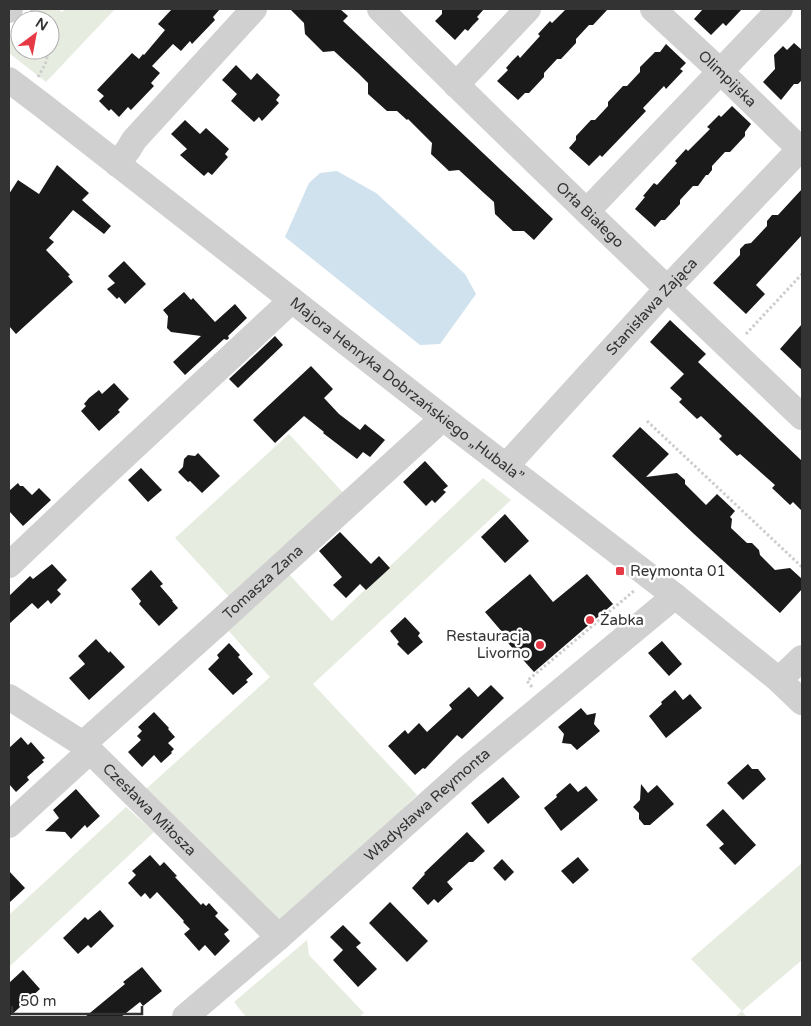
<svg xmlns="http://www.w3.org/2000/svg" width="811" height="1026" viewBox="0 0 811 1026" font-family="'Varela Round',sans-serif">
<style>
.green{fill:#e6ecdf}
.water{fill:#cfe2ee}
.building{fill:#1a1a1a}
.lines{fill:none;stroke-linecap:round;stroke-linejoin:round}
.path{stroke:#cdcdcd;stroke-width:3;stroke-dasharray:2.5 2.5;stroke-linecap:butt}
.minor{stroke:#d0d0d0;stroke-width:26}
.poi-dot{fill:#e63946;stroke:#fff;stroke-width:2}
.labels{text-anchor:middle;stroke-width:5;stroke-linejoin:round;paint-order:stroke}
.street-label{font-size:15px;fill:#333;stroke:#fff}
.poi-label{font-size:15px;fill:#333;stroke:#fff;text-anchor:start}
</style>
<rect width="100%" height="100%" fill="#fff"/>
<g class="green">
<path d="M34,9H58L62,12L65,9H115L46,82L9,53V37L20,25V50H50V20H24Z"/>
<path d="M289,434L348,498L234,602L175,538Z"/>
<path d="M483,478L511,500L313,684L417,795L283,924L146,789L270,677L226,628L287,572L332,621Z"/>
<path d="M126,807L154,832L9,967V915Z"/>
<path d="M802,863V960L742,1011L747,1017H735L742,1011L691,959Z"/>
<path d="M307,940L309,955L364,1013L359,1017H246L234,1002Z"/>
</g>
<path class="water" d="M337,171L376,193L465,274L476,294L440,344L420,345L285,237L309,183L320,173Z"/>
<g class="building">
<path d="M172,9H220L213,17L215,20L192,44L190,41L181,51L173,44L152,66L160,73L151,83L154,86L131,110L128,107L119,117L111,109L109,111L99,101L104,96L97,90L132,53L139,59L143,54L144,55L165,30L158,24Z"/>
<path d="M290,9H340L348,16L343,21L553,219L534,240L524,231H513L495,214L494,202L485,194L459,170L449,171L431,154L432,143L408,119L407,120L397,111H387L368,94V83L359,74L334,51L323,52L305,34L304,23Z"/>
<path d="M442,9H484L477,17L479,19L473,25L468,31L465,29L455,40L435,21L442,14Z"/>
<path d="M566,9H608L593,25H589L576,39V43L561,59H557L544,73V77L529,93H525L518,100L497,81L508,70L506,68L512,61L518,55L520,58L540,36L538,34L550,21L552,23Z"/>
<path d="M703,9H742L726,26L723,23L711,35L694,19Z"/>
<path d="M794,43L802,50V80L798,84H794L781,100L763,82L775,69L774,55L783,46L787,50Z"/>
<path d="M666,44L686,63L680,69L683,71L666,89L664,86L643,108L646,111L602,157L600,155L589,166L569,148L576,140V136L591,120H595L608,106V102L623,86H627L640,72V67L655,52H660Z"/>
<path d="M236,65L251,80L257,73L280,95L276,100L279,103L262,121L259,117L254,122L231,101L237,94L222,80Z"/>
<path d="M732,106L751,124L745,132V136L730,152H725L712,166V170L708,175H706L698,186H693L680,200V204L665,220H661L655,227L635,209L645,197L643,196L654,183L657,185L677,163L675,161L686,149L688,151L710,129L707,127L719,115L721,117Z"/>
<path d="M185,120L200,134L206,128L229,149L225,154L228,157L212,175L208,172L204,176L180,155L187,149L171,134Z"/>
<path d="M57,165L89,193L82,200L111,226L104,234L73,210L49,238L54,242L46,250L70,275L68,276L73,282L16,334L9,326V194L18,180L39,194Z"/>
<path d="M802,189V235L756,285L765,294L746,314L713,283L740,255V249L745,244L751,243L767,226V221L772,215H778Z"/>
<path d="M124,261L146,284L125,304L119,297L117,299L107,289L115,283L108,276Z"/>
<path d="M184,292L191,300L193,298L215,322L235,304L247,318L228,336L229,338L227,340L224,339L185,375L173,362L201,336L171,332L167,328L168,316L163,310Z"/>
<path d="M670,320L706,354L698,362L802,461V511L793,502L790,505L772,488L775,485L740,454L737,456L719,439L722,436L701,416L697,419L679,402L682,399L670,388L684,374L650,342Z"/>
<path d="M802,324V370L780,349Z"/>
<path d="M275,336L283,345L238,388L229,379Z"/>
<path d="M311,366L333,389L324,398L339,414L360,430L365,424L385,440L370,457L363,452L357,459L323,433L324,432L304,416L275,443L253,420Z"/>
<path d="M114,383L129,399L118,410L120,412L99,431L81,411L86,406L84,404L89,398L99,390L102,394Z"/>
<path d="M640,427L669,454L646,477L677,473L685,480V484L706,505L717,494L735,511L730,517L732,519L731,528L747,543H752L759,550L760,555L775,570L790,568L802,579V589L780,613L694,534L612,456Z"/>
<path d="M198,453L220,476L202,493L190,481L188,482L178,472L183,467L184,459L188,455L195,456Z"/>
<path d="M425,461L448,486L443,490L446,492L435,503L432,500L426,506L403,482Z"/>
<path d="M141,468L162,490L148,502L128,480Z"/>
<path d="M18,483L20,486H23L32,495L39,488L51,500L23,526L9,511V491Z"/>
<path d="M505,514L529,541L505,563L481,537Z"/>
<path d="M340,532L371,564L379,556L390,568L366,590L360,584L346,598L333,585L342,577L319,551Z"/>
<path d="M52,564L67,580L57,590L61,594L51,604L48,600L38,609L32,603L9,624V596L30,576L33,579Z"/>
<path d="M151,570L163,584L160,586L173,601H172L178,608L159,626L139,604L141,601L131,589Z"/>
<path d="M530,574L553,602L587,574L613,604L534,672L507,642L509,640L485,612Z"/>
<path d="M405,617L420,633L418,636L423,642L408,655L397,644L399,642L390,631Z"/>
<path d="M96,639L109,653L110,651L125,667L89,700L69,678L85,664L78,656Z"/>
<path d="M662,641L682,664L669,676L648,653Z"/>
<path d="M229,643L240,655L238,657L253,674L246,680L248,682L233,695L208,669L219,658L217,655Z"/>
<path d="M491,685L504,698L462,739L457,735L425,769L423,768L415,775L388,746L405,730L408,734L419,723L427,732L452,709L449,705L469,687L478,697Z"/>
<path d="M675,690L683,700L690,694L702,708L666,738L649,716L662,704L661,702Z"/>
<path d="M581,708L587,715L596,713L594,724L600,731L577,750L571,744L562,743L564,734L558,727Z"/>
<path d="M154,712L169,728L168,729L175,737L168,743L174,749L171,752L172,753L161,763L154,755L142,767L128,752L141,740L137,736L142,731L138,727Z"/>
<path d="M21,737L28,745L31,742L45,758L42,760L44,762L27,777L29,780L16,792L9,784V748Z"/>
<path d="M748,764L752,769H758L766,779L743,800L727,783Z"/>
<path d="M503,777L520,797L488,824L471,803Z"/>
<path d="M570,783L578,792L586,786L598,800L561,831L544,808L557,797L556,795Z"/>
<path d="M641,784L648,793L657,785L674,804L650,825H644L639,819V813L633,807L640,800Z"/>
<path d="M76,789L100,816L87,828L85,825L71,839L65,832L45,831L59,818L53,810Z"/>
<path d="M723,809L756,845L735,865L719,848L724,844L706,825Z"/>
<path d="M467,832L485,851L473,862H469L447,882L453,889L438,903L434,899L428,905L412,888L425,874L424,873Z"/>
<path d="M150,855L160,866L164,862L177,876L175,877L201,905L203,903L206,906L209,903L218,913L215,916L229,930L224,934L230,941L215,956L205,945L199,951L184,934L190,929L183,922L184,921L157,892L150,899L145,893L141,897L128,883L136,875L132,871Z"/>
<path d="M578,857L589,870L573,884L561,871Z"/>
<path d="M502,859L514,872L505,881L493,868Z"/>
<path d="M9,871L25,888L9,903Z"/>
<path d="M390,902L428,941L407,962L369,923Z"/>
<path d="M100,910L114,926L91,948L88,945L78,954L63,938L85,917L88,920Z"/>
<path d="M343,925L361,943L356,947L377,969L358,987L333,960L343,950L330,937Z"/>
<path d="M142,967L162,991L143,1006L140,1002L121,1017H85L125,984L123,982Z"/>
<path d="M23,970L40,989L9,1017V983Z"/>
</g>
<g class="lines">
<g class="path">
<path d="M31,9L42,20"/>
<path d="M38,77L45,65L49,50"/>
<path d="M746,334L802,274"/>
<path d="M647,421L802,567"/>
<path d="M532,687L527,681L635,590"/>
</g>
<g class="minor">
<path id="s1" d="M380,9C518,147 660,282 802,417"/>
<path id="s2" d="M653,9L721,72L802,151"/>
<path d="M9,10L10,9"/>
<path id="s3" d="M9,80L42,105L443,418L675,596L779,680L802,702"/>
<path d="M456,85L528,9"/>
<path d="M117,164L128,150L134,140L254,9"/>
<path d="M587,211L780,9"/>
<path id="s4" d="M506,466L667,289L800,149"/>
<path d="M9,565L89,489L292,300"/>
<path d="M779,680L802,658"/>
<path id="s5" d="M9,697L83,744L279,937"/>
<path id="s6" d="M83,744L217,624L443,418"/>
<path d="M9,825L90,751"/>
<path id="s7" d="M185,1017L279,937L469,767L675,596"/>
</g>
</g>
<g class="poi-dot">
<rect x="615" y="566" width="10" height="10" rx="2.5"/>
<circle cx="590" cy="620" r="5"/>
<circle cx="540" cy="645" r="5"/>
</g>
<g class="labels">
<g class="street-label">
<text dy="5" stroke="none"><textPath href="#s2" startOffset="102">Olimpijska</textPath></text>
<text dy="5" stroke="none"><textPath href="#s1" startOffset="294">Orła Białego</textPath></text>
<text dy="5" stroke="none"><textPath href="#s4" startOffset="216">Stanisława Zająca</textPath></text>
<text dy="5" stroke="none"><textPath href="#s3" startOffset="504">Majora Henryka Dobrzańskiego „Hubala”</textPath></text>
<text dy="5" stroke="none"><textPath href="#s6" startOffset="242">Tomasza Zana</textPath></text>
<text dy="5" stroke="none"><textPath href="#s7" startOffset="322">Władysława Reymonta</textPath></text>
<text dy="5" stroke="none"><textPath href="#s5" startOffset="181">Czesława Miłosza</textPath></text>
</g>
<g class="poi-label">
<text x="630" y="576">Reymonta 01</text>
<text x="600" y="625">Żabka</text>
<text x="530" y="641" text-anchor="end">Restauracja<tspan x="530" dy="17">Livorno</tspan></text>
</g>
</g>
<rect width="811" height="1026" fill="none" stroke="#333333" stroke-width="20"/>
<g transform="translate(35 35) rotate(32)"><circle r="24" fill="#ffffff" stroke="#adadad"/>
<path d="M0-4L9 19L0 12L-9 19Z" fill="#e63946"/>
<text y="-8" font-size="14" font-weight="bold" text-anchor="middle" fill="#333333">N</text>
</g>
<path d="M12 1006v8h130v-8" fill="none" stroke="#333333" stroke-width="2.5"/>
<text x="20" y="1006" font-size="15" fill="#333333" stroke="#ffffff" stroke-width="4" paint-order="stroke">50 m</text>
</svg>
